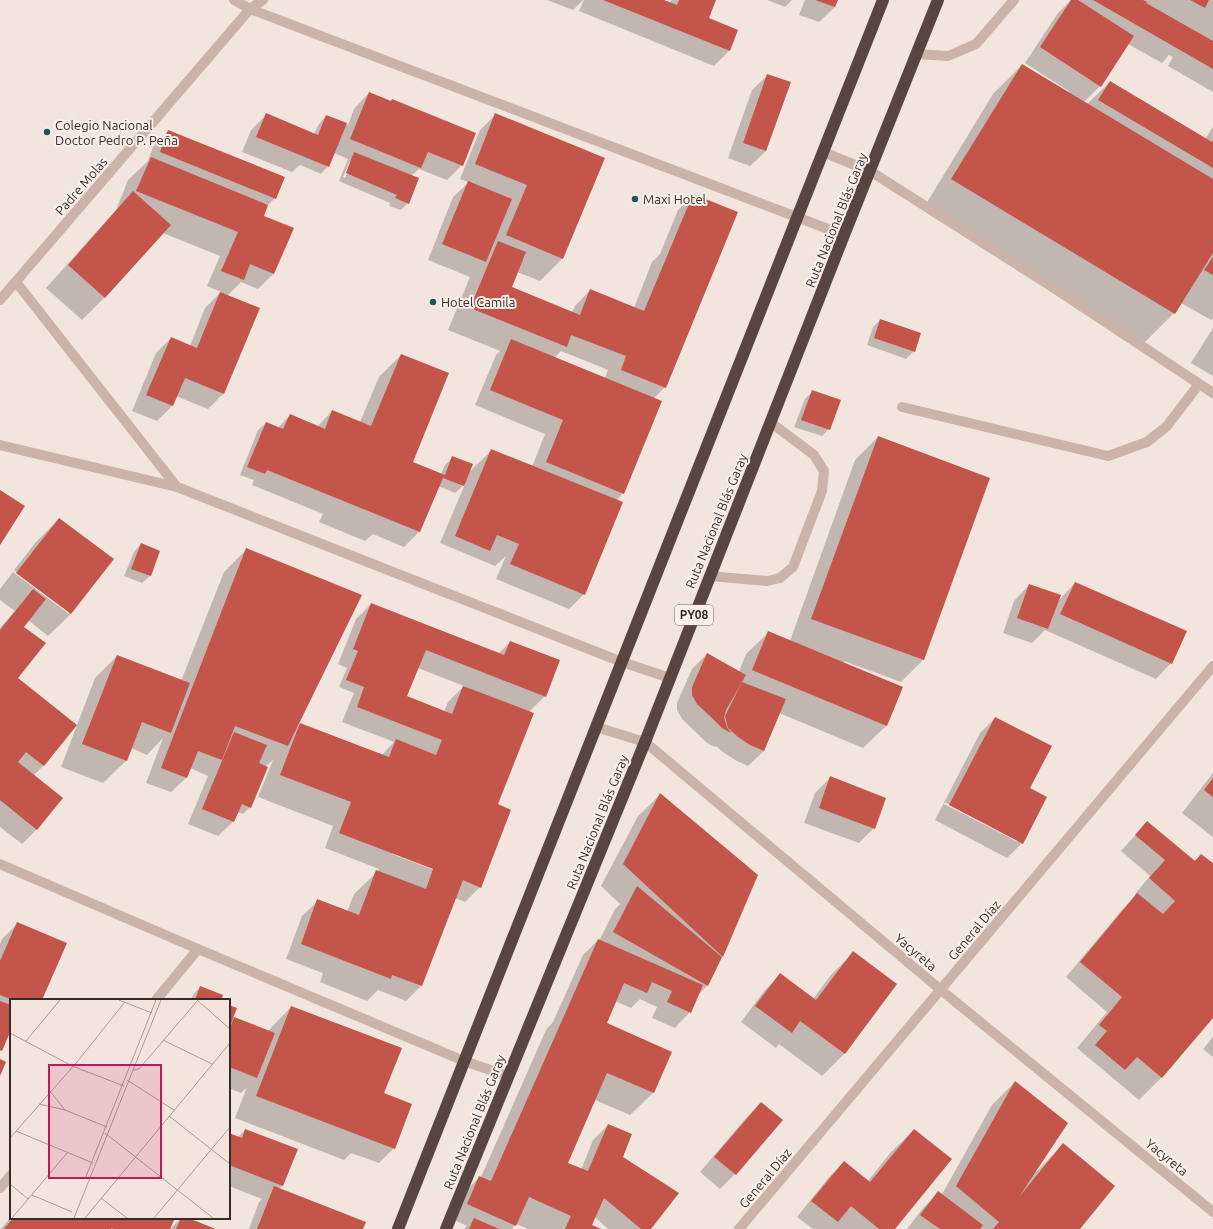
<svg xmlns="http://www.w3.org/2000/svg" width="1213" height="1229" viewBox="0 0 1213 1229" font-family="Ubuntu,sans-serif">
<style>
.shadow{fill:#0003;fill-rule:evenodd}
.building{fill:#c3554a}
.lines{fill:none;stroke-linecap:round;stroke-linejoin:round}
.minor{stroke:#cab3a9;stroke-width:10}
.highway{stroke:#584440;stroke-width:12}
.poi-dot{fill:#1f5853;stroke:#f9f0ea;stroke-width:1.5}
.labels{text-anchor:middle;stroke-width:4;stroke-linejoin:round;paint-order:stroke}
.shield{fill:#f9f0ea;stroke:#716663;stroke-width:1}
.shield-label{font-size:12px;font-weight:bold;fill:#372b29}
.poi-label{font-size:13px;fill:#372b29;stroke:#f9f0ea;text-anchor:start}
.street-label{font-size:13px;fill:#372b29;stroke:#f9f0ea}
.inset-road{fill:none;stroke:#a79b95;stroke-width:1}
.view{fill:#c2185b;fill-opacity:0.15;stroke:#c2185b;stroke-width:2}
.inset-edge{fill:none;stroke:#372b29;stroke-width:2}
</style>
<rect width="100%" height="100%" fill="#f2e5dd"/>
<g class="shadow">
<path d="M547,0H583L573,10Z"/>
<path d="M584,0H662L669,3L672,0H715L708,19L737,31L729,51L714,66L579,11Z"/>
<path d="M767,0H792L785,7Z"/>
<path d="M805,0H837L835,7L819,22L799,15Z"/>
<path d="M1071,0H1213V92L1168,66L1173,57L1169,55L1162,63L1128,44L1100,86L1084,102L1087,104L1110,82L1205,139L1213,127V318L1211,320L1181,303L1174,313L1145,342L923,209L993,94L1022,65L1069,93L1070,92L1025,63L1058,13Z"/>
<path d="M768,75L790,83L766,151L750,166L728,158L752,90Z"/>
<path d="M369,93L462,165L447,180L419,169L411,176L408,203L401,210L389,206L390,203L339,181L348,159L334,153L328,166L321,174L300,165L292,172L242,152L251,130L266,115L314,134L319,124L326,116L348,125L354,109ZM350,161H352L345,178L343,177Z"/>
<path d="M495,115L562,259L540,281L517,272L511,288L572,312L575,306L590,290L634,308L652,262L660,254L678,210L693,195L665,387L654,398L623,493L616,501L584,594L569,609L496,579L506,556L495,566L440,543L465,484L455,493L438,486L420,531L404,547L373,534L365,541L319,522L323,514L252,485L254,480L240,475L258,430L266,423L278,428L290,415L317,427L332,411L360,422L379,377L401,355L410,466L441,474L445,465L453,457L467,474L492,450L532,467L545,434L475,405L496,355L500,351L448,330L470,277L428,260L453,197L469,182L460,179L480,130ZM561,351L608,370L605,378L554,358Z"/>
<path d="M168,131L275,198L266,207L260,220L283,251L273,274L258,289L241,282L227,296L223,394L208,409L176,396L172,406L157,421L132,411L156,353L171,338L190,346L205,308L221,292L207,286L220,256L163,233L105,297L82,320L46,288L116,210L128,180L148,161L153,147Z"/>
<path d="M880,320L914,351L906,359L867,345L873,327Z"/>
<path d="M1213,328V376L1191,363Z"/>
<path d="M813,391L829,429L822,436L794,427L805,399Z"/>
<path d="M878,437L989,479L923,660L901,682L844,661L843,663L902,687L886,726L863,748L779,713L764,751L748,766L735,760L723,752L716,746L715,747L707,743L682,719L677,710V703L692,669L707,654L739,672L746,654L769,632L790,641L855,460Z"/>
<path d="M59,519L71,614L48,636L28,620L23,627L16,678L75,725L43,766L33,776L37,829L22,844L0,827V628L15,611L0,600V589L13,572L69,614V611L14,570L36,542Z"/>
<path d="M141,544L159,551L150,576L142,583L124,576L134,552Z"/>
<path d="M246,550L296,729L300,724L381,756L394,742L342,722L354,693L339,687L347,668L338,664L356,619L371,604L499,653L510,642L545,696L529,712L498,803L480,887L465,902L455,898L421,986L406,1001L378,990L367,1001L320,982L323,973L286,959L302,916L318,901L347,912L354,894L377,872L379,869L325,848L333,826L258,797L273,760L265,767L250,807L243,814L237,812L234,821L218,836L188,824L208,776L190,768L187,777L171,792L146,783L163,738L147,755L131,748L126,761L103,783L61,767L95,678L117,656L181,681L224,572ZM418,668L464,686L448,702L444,712L406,697ZM393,852L449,874V876L392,854Z"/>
<path d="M1075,583L1171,663L1156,679L1045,630L1032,643L1003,633L1014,601L1029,585L1058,601Z"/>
<path d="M995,718L1029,788L1022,843L1007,858L935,820L980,733ZM945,802L1018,840V842L944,804Z"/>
<path d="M1213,773V837L1182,813Z"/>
<path d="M830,778L874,828L859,843L804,823L815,793Z"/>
<path d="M661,794L722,956L708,985L698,995L690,1012L675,1028L652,1018L657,1007L640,999L631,1008L615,1001L605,1024L671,1052L653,1093L630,1115L595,1100L567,1163L581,1170L593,1140L608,1125L650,1229H608L595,1217L591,1226L599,1229H528L516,1224L512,1229H464L467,1226L452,1219L464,1192L480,1177H481L546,1030L553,1022L583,955L598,940L599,941L615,909L620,904L601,886L638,816Z"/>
<path d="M1147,822L1194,862L1213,865V1016L1162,1077L1139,1100L1077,1048L1107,1012L1066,977L1122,910L1136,896L1135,894L1150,876L1121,851Z"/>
<path d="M18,923L41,1000H11V1028L0,1052V944L2,939Z"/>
<path d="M853,953L896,985L844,1054L822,1076L779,1044L776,1048L741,1022L765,990L780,975L813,999L831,975Z"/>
<path d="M200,987L220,1000H191L193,995Z"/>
<path d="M229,1006L230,1023L235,1018L268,1031L291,1007L383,1094L394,1148L379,1163L351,1153L344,1160L235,1118L247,1087L241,1093L229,1088Z"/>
<path d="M1213,1037V1057L1203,1049Z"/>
<path d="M1015,1082L1035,1171L1036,1172L1063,1145L1078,1229H907L923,1208L938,1193L941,1196L992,1105Z"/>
<path d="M761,1103L735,1174L720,1189L700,1172L746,1118Z"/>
<path d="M245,1130L282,1186L279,1189L362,1229H249L259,1202L262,1199L229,1186V1134L238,1137Z"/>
<path d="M914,1130L894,1229H813L797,1217L829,1177L844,1162L868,1181L891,1152Z"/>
<path d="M11,1217V1218H173L169,1229H1Z"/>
<path d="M181,1218H185L214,1229H170Z"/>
</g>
<g class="building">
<path d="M603,0H664L677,5L679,0H716L709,18L738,30L730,51Z"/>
<path d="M815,0H838L835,7Z"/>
<path d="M1071,0H1078L1134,36L1101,87L1040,47Z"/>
<path d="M1093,0H1143L1147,2L1146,3L1213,41V69Z"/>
<path d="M1190,0H1209L1205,8Z"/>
<path d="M1022,64L1213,179V253L1175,314L951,179Z"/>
<path d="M767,74L791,82L766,151L743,143Z"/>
<path d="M1110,81L1212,142L1213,140V168L1098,100Z"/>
<path d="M369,92L391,101L392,99L476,133L463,166L428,152L421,168L350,139Z"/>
<path d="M266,113L318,135L326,115L347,123L329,167L256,137Z"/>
<path d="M495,113L605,158L563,259L506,235L527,185L475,164Z"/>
<path d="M168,130L285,177L276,199L160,152Z"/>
<path d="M354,152L419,178L409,204L395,198L397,195L346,173Z"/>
<path d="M151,157L268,205L264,216L294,228L274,274L250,264L244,280L221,271L238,232L136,191Z"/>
<path d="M468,181L512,199L486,262L442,244Z"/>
<path d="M133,191L171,225L105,298L68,265Z"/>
<path d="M693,194L738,212L666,388L621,370L626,356L571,335L567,347L470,308L498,241L526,252L512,287L580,315L590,289L644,311Z"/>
<path d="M1213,257V275L1204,270Z"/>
<path d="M220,292L260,308L224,394L185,378L173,406L146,395L171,337L197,348Z"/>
<path d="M880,319L921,333L915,352L874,338Z"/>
<path d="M511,339L662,401L624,494L546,462L563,420L490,390Z"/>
<path d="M401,354L449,373L413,462L445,475L452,456L473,464L464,486L443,478L420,532L267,470L265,474L247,467L266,422L283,429L290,414L325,429L332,410L371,426Z"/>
<path d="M812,390L841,400L830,430L801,420Z"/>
<path d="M878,436L990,478L924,660L811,619Z"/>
<path d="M491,449L623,502L585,595L510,564L519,544L497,535L490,551L455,536Z"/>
<path d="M0,490L25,506L0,545Z"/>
<path d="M59,518L114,559L71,614L16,573Z"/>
<path d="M141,543L160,551L151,576L131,569Z"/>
<path d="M246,548L362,595L288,746L235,726L222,760L198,751L187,778L161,768Z"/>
<path d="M1075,582L1187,631L1172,664L1060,614Z"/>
<path d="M1029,584L1061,595L1048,629L1017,618Z"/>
<path d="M33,589L46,599L24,627L46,643L18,678L77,725L44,766L26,752L18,762L63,798L37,830L0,800V630Z"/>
<path d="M371,603L504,655L510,641L560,660L546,697L426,650L407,696L452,714L463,686L534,713L498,804L511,810L481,888L463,880L422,986L392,975L391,979L301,944L317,899L359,915L376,870L426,889L433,869L339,833L351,802L280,775L300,723L389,757L396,739L436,755L442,740L357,707L364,687L346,680L358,651L353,649Z"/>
<path d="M768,631L903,687L887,726L752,670Z"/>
<path d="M707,653L746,675L726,710L724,718V717L727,727L726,726L731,733L722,728L714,720L697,704L692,695V687Z"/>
<path d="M117,655L190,683L171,733L142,722L127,761L82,744Z"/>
<path d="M742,682L786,699L764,751L750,745L738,737L728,728L725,716Z"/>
<path d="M995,717L1052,746L1030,788L1047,797L1023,844L949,805Z"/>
<path d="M234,732L267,745L259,763L268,767L251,808L242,804L234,822L202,809Z"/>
<path d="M830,776L886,798L875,829L819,808Z"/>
<path d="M1213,778V797L1204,790Z"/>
<path d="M660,793L758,875L723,957L623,864Z"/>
<path d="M1147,821L1195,861L1201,854L1213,863V1018L1162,1078L1137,1057L1125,1070L1095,1045L1107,1031L1099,1025L1122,997L1080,962L1137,893L1163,914L1175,901L1149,878L1165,860L1135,835Z"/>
<path d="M637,886L722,957L708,986L613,932Z"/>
<path d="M17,922L67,943L42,1000H13L0,995V961Z"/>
<path d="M598,939L703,985L691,1013L667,1002L672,991L652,982L647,993L624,983L607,1023L672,1052L654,1093L607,1073L568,1163L588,1171L608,1124L632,1134L623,1157L679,1193L651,1229H641L604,1198L592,1225L601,1229H565L571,1216L529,1197L516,1226L467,1204L479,1176L491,1181Z"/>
<path d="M853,951L897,984L845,1054L800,1021L792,1033L755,1006L780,973L816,1000Z"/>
<path d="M200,986L223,995L221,1000H195Z"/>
<path d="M0,1001L11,1005V1030L2,1051L0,1050Z"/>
<path d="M229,1005L237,1008L229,1029Z"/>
<path d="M291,1006L402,1048L384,1093L412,1104L395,1149L256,1096Z"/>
<path d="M234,1017L275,1033L257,1078L229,1067V1031Z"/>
<path d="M0,1059L6,1062L0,1076Z"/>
<path d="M1015,1081L1068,1123L1019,1197L1063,1143L1115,1186L1080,1229H993L999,1222L956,1186Z"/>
<path d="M761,1102L783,1120L736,1175L714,1157Z"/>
<path d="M245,1129L298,1149L283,1186L229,1165V1133L242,1138Z"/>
<path d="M914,1129L952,1159L895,1229H879L851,1206L838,1222L811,1201L844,1161L870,1182Z"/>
<path d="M274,1186L366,1222L363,1229H257Z"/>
<path d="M938,1191L983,1225L980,1229H940L920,1215Z"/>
<path d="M13,1218H175L170,1229H114L111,1228V1229H4Z"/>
<path d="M181,1218H188L216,1229H176Z"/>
<path d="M474,1218L499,1229H469Z"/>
</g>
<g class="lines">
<g class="minor">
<path d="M234,0L250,9L844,235"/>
<path d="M917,54L948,56L976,44L1014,0"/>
<path d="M823,152L870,171L1057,290L1213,393"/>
<path d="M16,282L177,487L622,662L670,678"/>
<path d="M0,300L250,9L263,0"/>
<path d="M902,407L1108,456L1147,442L1167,426L1199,384"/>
<path d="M0,445L177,487"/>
<path d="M709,576L767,581L780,578L793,567L822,491L824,471L814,455L770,422"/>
<path d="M596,727L645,742L941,990L1213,1212"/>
<path d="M0,864L198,949L464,1061L508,1076"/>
<path d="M156,1000L198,949"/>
<path d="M0,1188L11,1175"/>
<path d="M739,1229L1213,666"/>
</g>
<g class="highway">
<path d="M398,1229L883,0"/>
<path d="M446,1229L645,742L844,235L938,0"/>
</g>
</g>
<g class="poi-dot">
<circle cx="47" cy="132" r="4"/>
<circle cx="635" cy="199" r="4"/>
<circle cx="433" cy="302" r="4"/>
</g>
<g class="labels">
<rect class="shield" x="675" y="605" width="38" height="20" rx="3"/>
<g class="shield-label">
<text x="694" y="619">PY08</text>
</g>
<g class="poi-label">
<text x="55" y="130">Colegio Nacional<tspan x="55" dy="15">Doctor Pedro P. Peña</tspan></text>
<text x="643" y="204">Maxi Hotel</text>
<text x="441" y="307">Hotel Camila</text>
</g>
<g class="street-label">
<text transform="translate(81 186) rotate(-49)" y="5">Padre Molas</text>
<text transform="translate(836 220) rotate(-68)" y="5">Ruta Nacional Blás Garay</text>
<text transform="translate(716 521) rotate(-68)" y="5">Ruta Nacional Blás Garay</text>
<text transform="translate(597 822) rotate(-68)" y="5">Ruta Nacional Blás Garay</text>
<text transform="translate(974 930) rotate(-50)" y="5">General Díaz</text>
<text transform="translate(916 952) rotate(40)" y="5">Yacyreta</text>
<text transform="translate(474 1122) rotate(-68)" y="5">Ruta Nacional Blás Garay</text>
<text transform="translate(1167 1157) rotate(39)" y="5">Yacyreta</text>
<text transform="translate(765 1178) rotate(-50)" y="5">General Díaz</text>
</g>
</g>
<g transform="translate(10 999)">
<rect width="220" height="220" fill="#f2e5dd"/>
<path class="inset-road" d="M109,1L142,14M187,1L220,30M0,34L62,67L114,87M153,41L202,65M16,42L50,1M123,71L129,70L188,1M117,81L164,111M40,92L55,111L97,128M29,105L55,111M159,117L220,165M6,132L83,164M95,134L203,219M0,139L67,63L115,3M75,180L146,1M0,185L18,200M22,196L62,213M91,199L117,219M2,219L57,154M64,219L151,1M75,219L220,44M144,219L220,128"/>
<path class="view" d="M39,66H151V179H39Z"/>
<rect width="220" height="220" class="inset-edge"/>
</g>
</svg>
